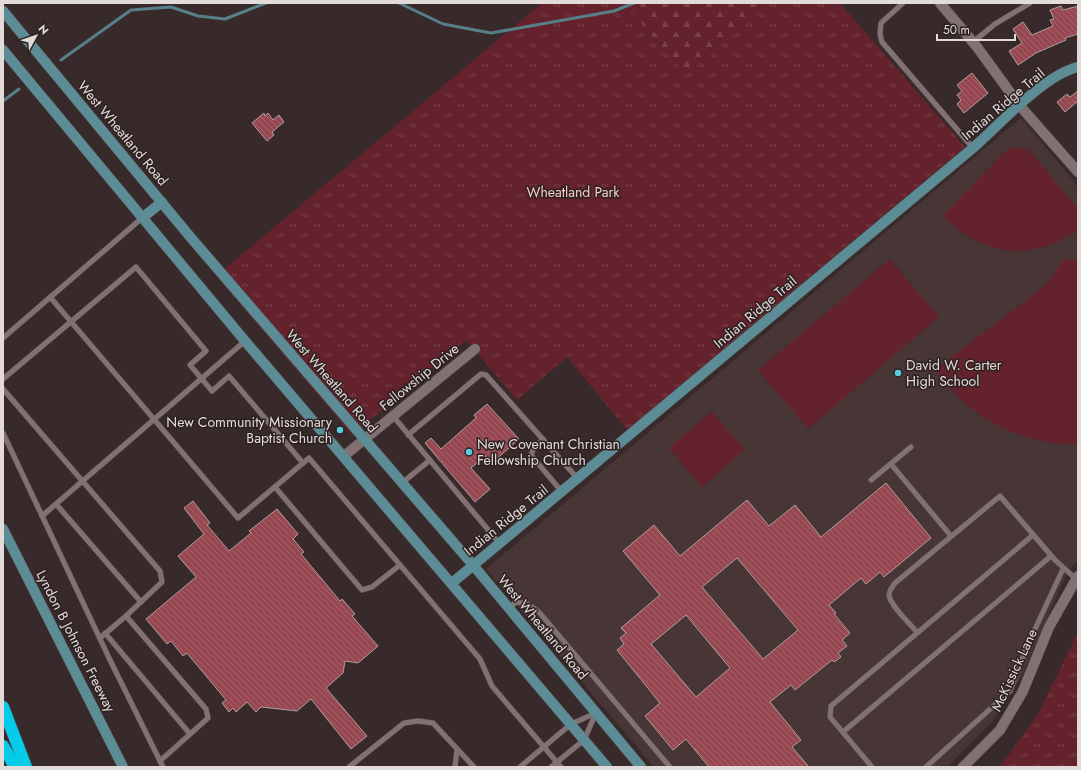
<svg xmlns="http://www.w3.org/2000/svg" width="1081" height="770" viewBox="0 0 1081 770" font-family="Jost,sans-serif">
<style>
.built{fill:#483536}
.green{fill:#63222c}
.forest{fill:url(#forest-firs)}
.park{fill:url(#park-tufts)}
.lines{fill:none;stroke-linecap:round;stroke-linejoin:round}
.stream{stroke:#577f87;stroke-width:3}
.building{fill:url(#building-back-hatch);stroke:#ae9e9e;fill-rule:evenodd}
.lane-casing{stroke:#524747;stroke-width:6}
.street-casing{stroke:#524747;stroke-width:11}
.secondary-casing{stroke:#524747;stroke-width:11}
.highway-casing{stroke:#524747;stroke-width:13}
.lane{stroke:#817172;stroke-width:5}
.street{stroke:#817172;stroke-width:10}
.secondary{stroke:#5c8c95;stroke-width:10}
.highway{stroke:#04cbe7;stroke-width:12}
.poi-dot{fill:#55cae0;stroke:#2d2121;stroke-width:1.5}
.labels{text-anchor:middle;stroke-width:3;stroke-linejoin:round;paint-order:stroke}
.street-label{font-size:14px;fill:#e3dada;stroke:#2d2121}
.park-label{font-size:14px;fill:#fbcbce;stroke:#2d2121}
.poi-label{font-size:14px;fill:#e3dada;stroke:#2d2121;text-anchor:start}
</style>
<defs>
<pattern id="forest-firs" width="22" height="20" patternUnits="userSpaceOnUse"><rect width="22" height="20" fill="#63222c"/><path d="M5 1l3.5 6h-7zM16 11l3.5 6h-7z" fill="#79424a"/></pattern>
<pattern id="park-tufts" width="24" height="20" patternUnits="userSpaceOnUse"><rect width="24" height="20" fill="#63222c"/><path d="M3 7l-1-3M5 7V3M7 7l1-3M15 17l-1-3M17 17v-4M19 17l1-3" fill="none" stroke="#79424a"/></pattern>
<pattern id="building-back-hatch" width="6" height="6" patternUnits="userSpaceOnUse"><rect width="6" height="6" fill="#964750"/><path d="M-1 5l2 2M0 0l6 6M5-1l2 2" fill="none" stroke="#a56169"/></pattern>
</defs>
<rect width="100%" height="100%" fill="#382a2b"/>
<path class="built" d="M1021,118L1078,186V560L1067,573L1022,676L992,722L947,767H654L486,569Z"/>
<g class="green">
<path d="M1009,148L1028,149L1078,209V230C1032,262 981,257 943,215Z"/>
<path d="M890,259L939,317L808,429L758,370Z"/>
<path d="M1064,259L1078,261V444C1020,445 968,417 935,370L1047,284Z"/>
<path d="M712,411L745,450L702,487L669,448Z"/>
</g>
<path class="forest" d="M622,3H773L686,76Z"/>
<g class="park">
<path d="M542,3H624L686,75L771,3H840L965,147L627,430L567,357L517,400L466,340L352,435L216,276Z"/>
<path d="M1078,632V767H1000L1038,714Z"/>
</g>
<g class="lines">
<g class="stream">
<path d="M399,3L443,24L491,33L614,11L634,3"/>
<path d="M61,60L131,10L171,7L198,16L225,19L266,3"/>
<path d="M3,101L19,89"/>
</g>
</g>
<g class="building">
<path d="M1061,6L1063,10L1078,6V34L1065,38L1066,40L1036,53L1018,65L1009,51L1022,43L1013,29L1023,22L1032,35L1053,26L1050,20L1054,19L1050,10Z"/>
<path d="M972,73L988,93L964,113L957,104L961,100L957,95L962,91L957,85Z"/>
<path d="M1078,91V101L1065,112L1057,102L1067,94L1070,97Z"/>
<path d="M264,113L265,116L268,113L273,120L279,115L284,122L272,132L274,135L267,141L252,123Z"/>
<path d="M487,404L519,439L492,463L485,456L471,468L490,489L475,502L425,443L431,438L441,449L476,418L474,415Z"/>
<path d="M886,483L931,538L884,577L880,572L866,584L861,578L829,605L836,613L834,614L850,633L842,640L847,646L838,653L841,657L834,662L832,660L795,690L791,685L770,702L801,740L792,747L809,767H709L686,739L673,750L645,716L660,703L617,650L624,644L620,638L626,633L621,628L660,595L623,551L654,525L680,556L747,500L769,526L795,505L821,537ZM737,558L798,630L763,659L702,587ZM686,615L730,668L696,697L651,644Z"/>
<path d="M193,501L210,523L207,525L229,551L251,533L249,531L277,509L298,534L293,539L304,552L301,554L340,601L342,599L355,614L352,616L378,646L358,663L345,661L343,673L326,688L367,736L351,749L311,699L297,711L261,707L256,712L247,702L236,712L233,708L229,712L222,703L226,700L187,653L183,656L171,641L167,644L146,619L196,577L178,556L204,534L184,508Z"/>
</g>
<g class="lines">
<g class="lane-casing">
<g id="lane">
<path d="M903,3L881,23L880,34L882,42L973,148"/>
<path d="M973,42L995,24L1030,3"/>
<path d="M50,297L238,518L309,458L480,659L492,686L561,767"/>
<path d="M3,338L142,218"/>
<path d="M3,379L136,267L206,351L190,365L212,391L229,376L303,463"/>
<path d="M3,389L160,571L162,582L126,616"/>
<path d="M393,416L500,544"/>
<path d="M3,433L110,660L163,767"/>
<path d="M408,435L481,374L486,375L578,479"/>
<path d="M543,439L533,450L531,455L562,492"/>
<path d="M891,464L951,536"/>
<path d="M871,480L911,447"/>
<path d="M402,483L430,460"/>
<path d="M275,487L362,590L372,587L400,565"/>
<path d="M56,504L141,602"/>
<path d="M42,516L245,341"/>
<path d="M509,608L516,602L528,604L539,612L670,767"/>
<path d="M917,632C910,624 890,605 889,595C889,591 892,587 895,583L1000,496L1055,560L1076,579"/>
<path d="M105,633L190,734"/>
<path d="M100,638L126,616L206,709L208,718L160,761"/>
<path d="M843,732L1051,556"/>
<path d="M349,767L404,723L418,721L433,723L474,767"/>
<path d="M455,767L457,750"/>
<path d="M520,767L571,724L596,713"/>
<path d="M551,767L584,740L596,713"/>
<path d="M872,767L830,717L831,706L1033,535"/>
<path d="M926,767L1010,691L1028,644L1063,569"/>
</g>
</g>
<g class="street-casing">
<g id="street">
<path d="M940,3L977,47L1020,106L1078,172"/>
<path d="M344,456L475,349"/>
<path d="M963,767L1000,730L1023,691L1049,627L1078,576"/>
</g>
</g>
<g class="secondary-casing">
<g id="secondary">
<path d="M3,11L192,239L473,565L641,767"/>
<path d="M3,50L245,341L607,767"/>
<path d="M142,218L162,202"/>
<path d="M3,529L123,767"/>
<path d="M452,583L973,148C1000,124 1044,75 1078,67"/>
</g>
</g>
<g class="highway-casing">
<g id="highway">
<path d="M3,707L26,767"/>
<path d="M3,746L15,767"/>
</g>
</g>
<use href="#lane" class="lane"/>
<use href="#street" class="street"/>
<use href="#secondary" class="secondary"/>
<use href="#highway" class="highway"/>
</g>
<g class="poi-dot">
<circle cx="898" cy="373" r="4"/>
<circle cx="340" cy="430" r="4"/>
<circle cx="469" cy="452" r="4"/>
</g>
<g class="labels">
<g class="street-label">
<text transform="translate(1003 104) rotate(-40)" y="5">Indian Ridge Trail</text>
<text transform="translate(123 133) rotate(50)" y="5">West Wheatland Road</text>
<text transform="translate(755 312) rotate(-40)" y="5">Indian Ridge Trail</text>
<text transform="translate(419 377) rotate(-39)" y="5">Fellowship Drive</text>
<text transform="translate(332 381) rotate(49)" y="5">West Wheatland Road</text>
<text transform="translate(506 520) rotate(-39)" y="5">Indian Ridge Trail</text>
<text transform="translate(543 627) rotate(50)" y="5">West Wheatland Road</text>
<text transform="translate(76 641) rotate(63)" y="5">Lyndon B Johnson Freeway</text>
<text transform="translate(1014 670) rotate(-65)" y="5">McKissick Lane</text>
</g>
<g class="park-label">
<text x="573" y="197">Wheatland Park</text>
</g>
<g class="poi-label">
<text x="906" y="370">David W. Carter<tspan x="906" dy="16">High School</tspan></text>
<text x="332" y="427" text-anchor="end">New Community Missionary<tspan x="332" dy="16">Baptist Church</tspan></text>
<text x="477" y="449">New Covenant Christian<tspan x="477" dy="16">Fellowship Church</tspan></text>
</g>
</g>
<rect width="1081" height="770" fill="none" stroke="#e3dada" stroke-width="8"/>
<g transform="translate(36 36) rotate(50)" stroke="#2d2121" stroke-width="3" paint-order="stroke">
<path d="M0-3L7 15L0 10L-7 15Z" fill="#e3dada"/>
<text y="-6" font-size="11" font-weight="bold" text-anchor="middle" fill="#e3dada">N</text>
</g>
<path d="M937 34v6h78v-6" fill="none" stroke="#e3dada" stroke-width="2"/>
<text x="943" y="34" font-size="12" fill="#e3dada" stroke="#2d2121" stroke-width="3" paint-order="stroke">50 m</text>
</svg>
